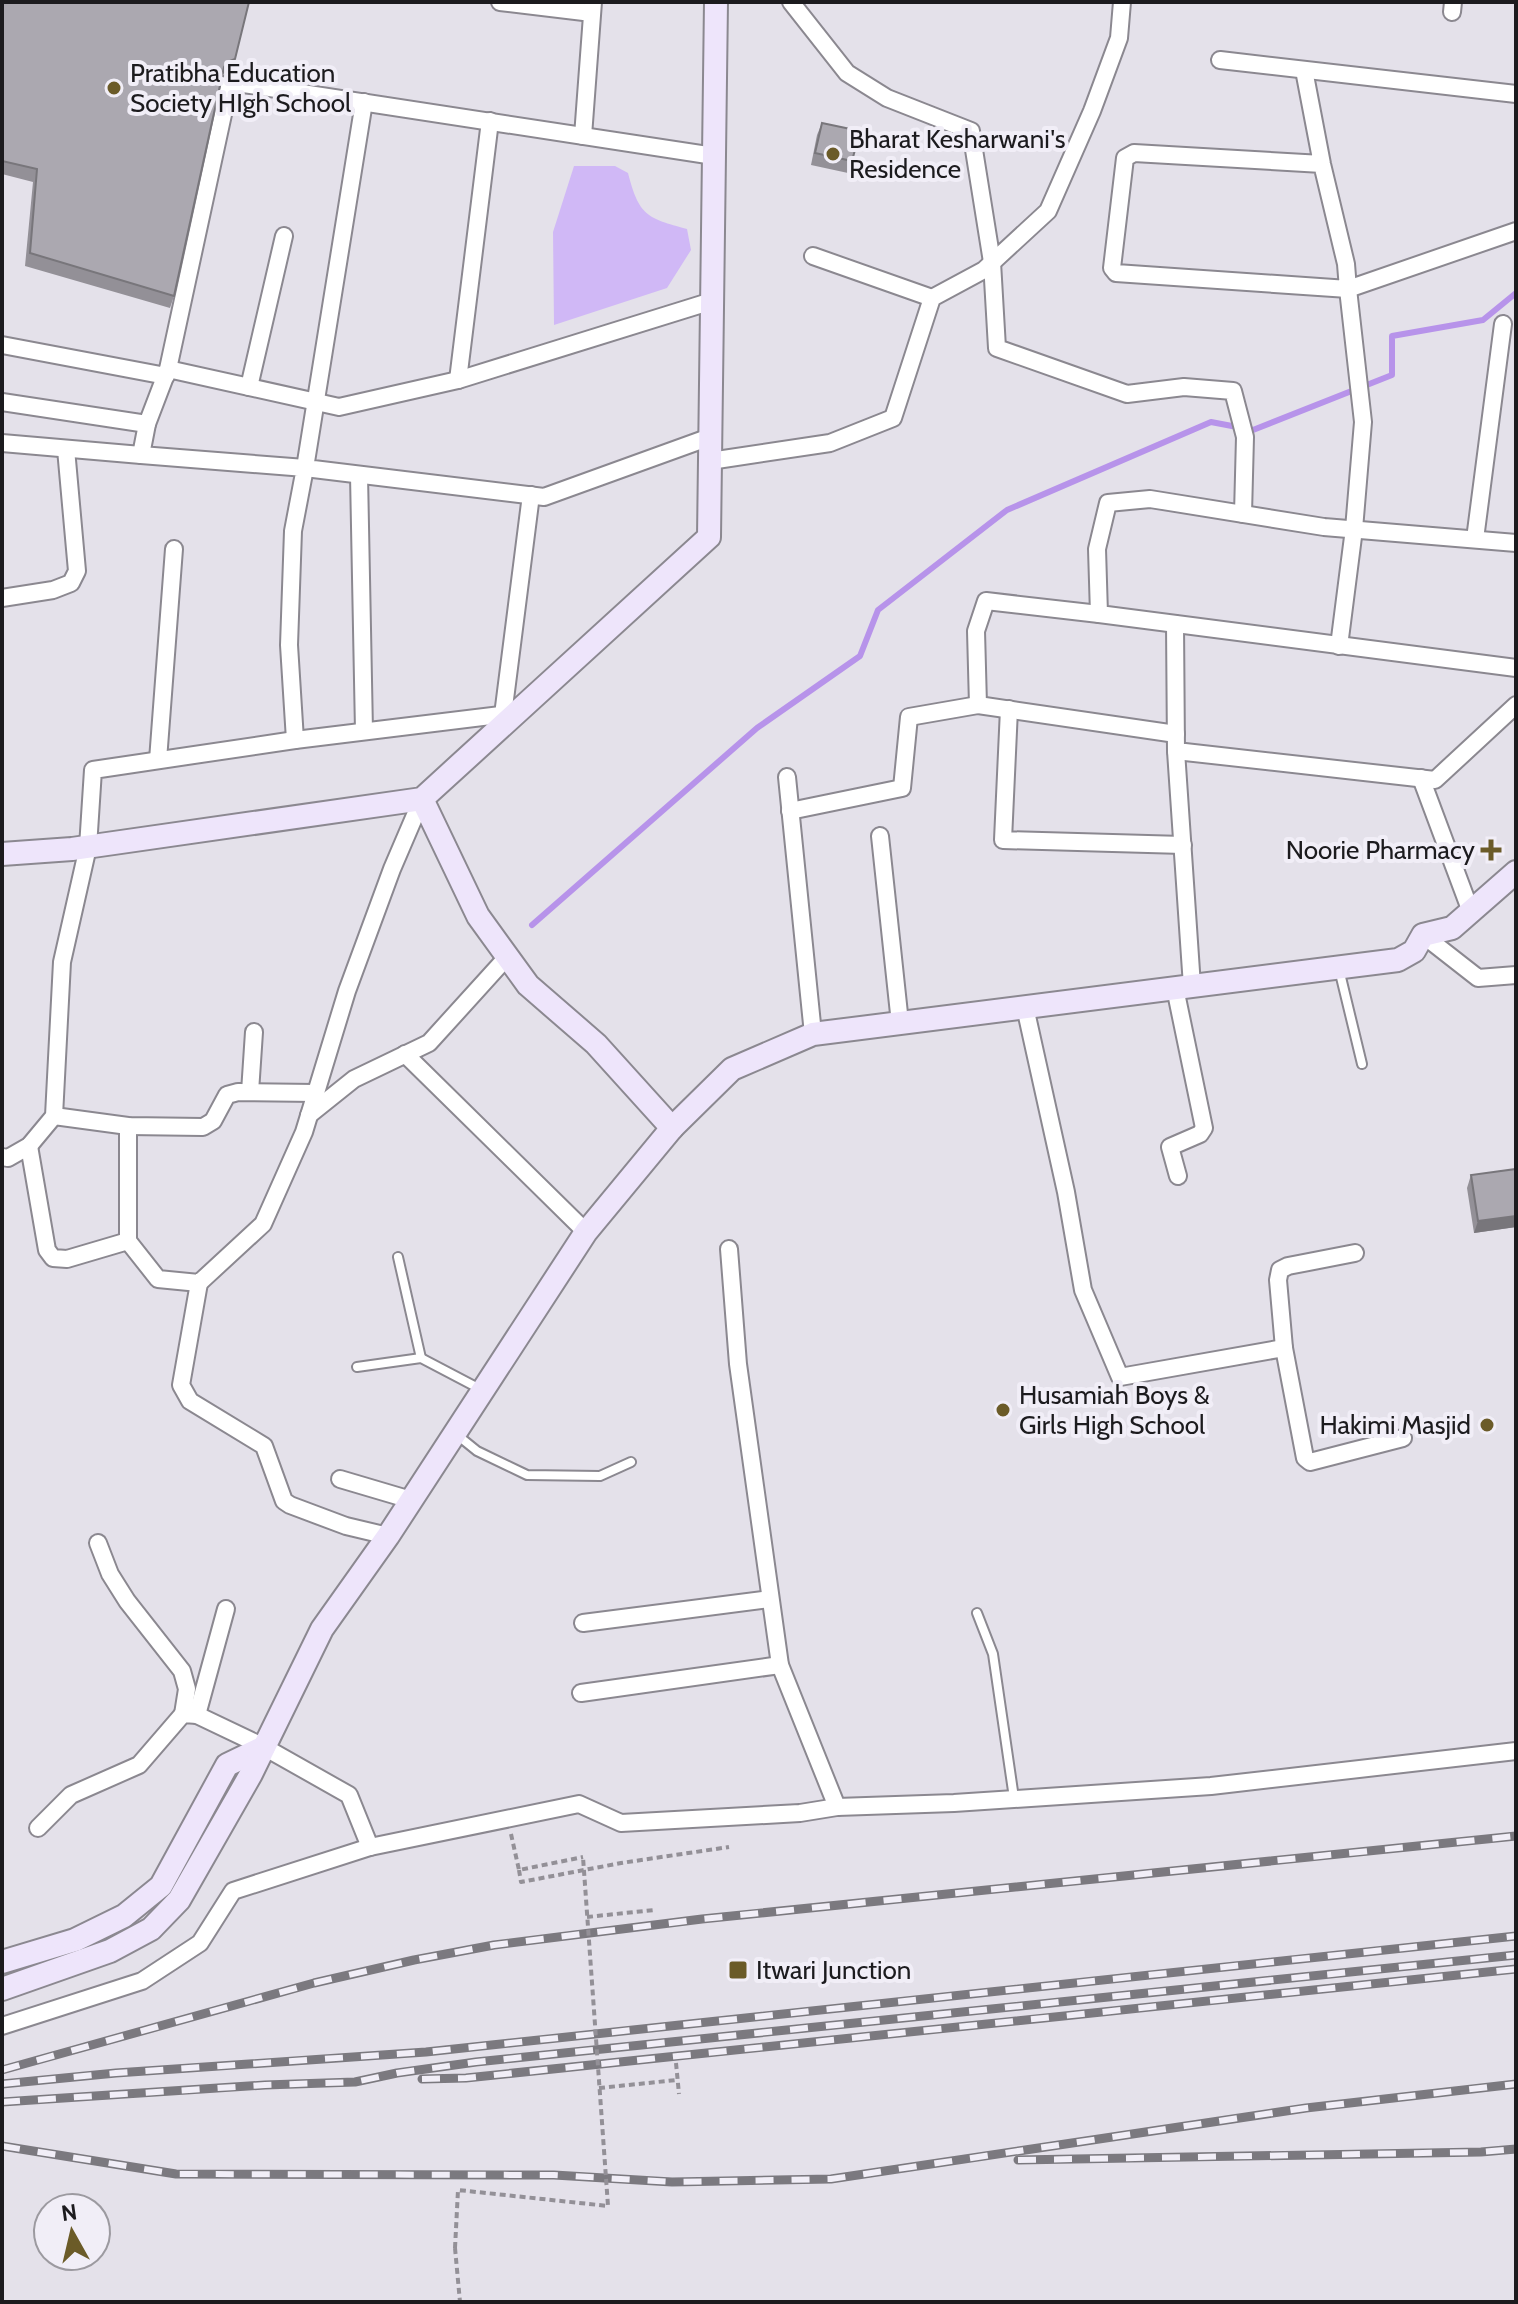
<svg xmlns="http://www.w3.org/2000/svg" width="1518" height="2304" viewBox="0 0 1518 2304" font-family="Cabin,sans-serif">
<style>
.green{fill:#d0b8f6}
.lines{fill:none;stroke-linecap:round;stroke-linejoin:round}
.stream{stroke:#b793ea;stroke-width:6}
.lane-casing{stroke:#8b8890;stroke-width:12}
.street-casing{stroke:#8b8890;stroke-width:20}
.secondary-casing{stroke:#8b8890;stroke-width:26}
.path{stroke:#939097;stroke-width:4;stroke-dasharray:6 4;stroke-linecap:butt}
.lane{stroke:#fff;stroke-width:8}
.street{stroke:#fff;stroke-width:16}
.secondary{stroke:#eee5fb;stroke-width:22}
.rail-casing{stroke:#7b797f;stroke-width:9}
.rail{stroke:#f1eef7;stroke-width:6;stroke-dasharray:18;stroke-linecap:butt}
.path-bridge{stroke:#939097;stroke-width:4;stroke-dasharray:6 4;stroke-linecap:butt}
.wall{fill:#939097}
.shaded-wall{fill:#78767b}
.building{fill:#aba8b0;stroke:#78767b;stroke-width:2}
.poi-dot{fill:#6b5b28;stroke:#f1eef7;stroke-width:3}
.labels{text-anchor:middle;stroke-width:8;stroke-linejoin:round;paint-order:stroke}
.poi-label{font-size:26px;fill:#1c1b1e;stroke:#f1eef7;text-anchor:start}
</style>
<rect width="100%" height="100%" fill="#e4e1ea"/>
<path class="green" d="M574,166H615L628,173C639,216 647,218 687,229L691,250L667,288L554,325L553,232Z"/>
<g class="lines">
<path class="stream" d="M532,925L757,728L860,656L878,610L1007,510L1211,422L1253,430L1392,375V336L1483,320L1516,293"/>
<g class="lane-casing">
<g id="lane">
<path d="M1339,969L1362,1064"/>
<path d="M398,1257L421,1358"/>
<path d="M357,1367L421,1358L482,1390"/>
<path d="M456,1434L477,1451L527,1475L600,1476L631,1462"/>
<path d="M977,1613L993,1654L1014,1798"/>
</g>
</g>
<g class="street-casing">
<g id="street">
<path d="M500,2L592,13"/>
<path d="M791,2L847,73L887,98L971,131L992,262L997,348L1127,394L1184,387L1233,391L1245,437L1243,514"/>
<path d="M1452,12L1453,2"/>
<path d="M1220,60L1516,94"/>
<path d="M1304,70L1322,164L1346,264L1348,289L1116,273L1112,268L1125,158L1134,153L1322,164"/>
<path d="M364,102L305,468L544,497L710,437"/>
<path d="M583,136L593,2"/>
<path d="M813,256L932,298"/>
<path d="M2,345L166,376"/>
<path d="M168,369L339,407L458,380L712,301"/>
<path d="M458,380L490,121"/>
<path d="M249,387L284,236"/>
<path d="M2,402L147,424L168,369L230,82L714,156"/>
<path d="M147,424L141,455L305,468L293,531L289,645L295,740L516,713"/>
<path d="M2,443L141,455"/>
<path d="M710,461L830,443L893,418L932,298L984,270L1048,211L1092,111L1119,38L1122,2"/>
<path d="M359,475L364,731"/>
<path d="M1475,539L1503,324"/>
<path d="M1516,543L1324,527L1150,499L1108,503L1097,549L1099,614L1516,668"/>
<path d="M2,598L53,590L71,583L77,571L66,449"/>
<path d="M1099,614L986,601L976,631L978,705L1176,734"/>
<path d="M1175,624L1176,751L1435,780L1516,705"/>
<path d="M1339,646L1354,529L1363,422L1348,289L1516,231"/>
<path d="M1009,709L1003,840L1183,845"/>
<path d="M503,715L531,495"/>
<path d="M1176,751L1192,986"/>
<path d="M158,760L174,549"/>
<path d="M787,777L813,1034"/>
<path d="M1421,778L1471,912"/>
<path d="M790,811L902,788L909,717L978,705"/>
<path d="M880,836L900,1023"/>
<path d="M1423,935L1478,978L1516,975"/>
<path d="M1175,988L1204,1128L1200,1134L1170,1147L1178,1176"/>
<path d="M1025,1007L1066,1192L1083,1290L1120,1377L1284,1348"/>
<path d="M405,1054L586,1232"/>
<path d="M250,1092L254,1032"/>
<path d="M309,1115L354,1079L429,1043L507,957"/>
<path d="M54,1116L128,1126L203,1127L213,1121L227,1095L238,1092L316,1093"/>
<path d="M128,1126V1241L158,1279L199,1283L263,1224L304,1132L347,991L392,869L422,799"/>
<path d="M29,1146L47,1250L53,1258L67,1259L128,1241"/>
<path d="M2,1157L8,1158L29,1146L54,1116L62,962L88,847L93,770L295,740"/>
<path d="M729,1249L738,1364L780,1665L837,1807"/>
<path d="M1355,1253L1288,1266L1280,1270L1278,1280L1284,1348L1305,1458L1310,1462L1403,1438"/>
<path d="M199,1283L181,1385L190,1401L264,1446L284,1501L290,1505L346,1526L388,1536"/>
<path d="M340,1479L411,1500"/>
<path d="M98,1543L110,1574L127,1601L182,1671L187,1689L183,1714"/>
<path d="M583,1623L770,1599"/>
<path d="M581,1693L780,1665"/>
<path d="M197,1715L226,1609"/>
<path d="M38,1828L71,1795L139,1765L183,1714L197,1715L264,1747L349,1795L370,1847"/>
<path d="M2,2026L142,1981L200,1943L233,1891L370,1847L579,1804L621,1823L800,1813L837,1807L954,1803L1211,1786L1516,1751"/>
</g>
</g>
<g class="secondary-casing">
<g id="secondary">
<path d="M422,799L478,916L528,985L596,1044L672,1128"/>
<path d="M2,854L72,849L422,799L709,537L716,2"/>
<path d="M2,1962L75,1940L124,1916L161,1886L227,1765L264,1747"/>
<path d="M2,1989L110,1951L151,1929L179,1900L251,1774L322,1629L388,1536L586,1232L672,1128L732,1069L813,1034L1398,960L1414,951L1423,935L1452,928L1516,872"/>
</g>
</g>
<g class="path">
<path d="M511,1834L519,1870L583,1857"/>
<path d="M519,1870L521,1882L621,1863L729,1847"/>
<path d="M587,1917L654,1910"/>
<path d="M676,2063L679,2094"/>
<path d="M599,2088L677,2080"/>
<path d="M455,2248L460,2302"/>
</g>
<use href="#lane" class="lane"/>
<use href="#street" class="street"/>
<use href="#secondary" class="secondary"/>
<g class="rail-casing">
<g id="rail">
<path d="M2,2070L314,1983L414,1960L494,1945L702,1919L1516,1836"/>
<path d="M422,2079L466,2078L1516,1969"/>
<path d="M2,2084L116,2073L426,2052L1516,1936"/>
<path d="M2,2102L265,2085L355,2082L397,2073L476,2062L1516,1955"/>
<path d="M2,2146L176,2174L554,2175L672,2182L831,2179L1306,2108L1516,2084"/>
<path d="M1018,2160L1481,2152L1516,2149"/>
</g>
</g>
<use href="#rail" class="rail"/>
<path class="path-bridge" d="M455,2248L458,2190L608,2206L583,1857"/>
</g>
<g class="wall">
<path d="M2,2L231,71L222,74L174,296L170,308L25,266L33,182L2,174Z"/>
<path d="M822,123L852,161L848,173L811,165L817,135Z"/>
<path d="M1516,1169V1227L1474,1233L1467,1188L1471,1175Z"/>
</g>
<g class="shaded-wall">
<path d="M235,59L231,71L222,74L227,62Z"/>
<path d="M1516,1216V1227L1474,1233L1478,1221Z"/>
</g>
<g class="building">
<path d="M2,2H249L235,59L227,62L224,67L174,296L30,253L37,169L2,161Z"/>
<path d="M822,123L860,131L852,161L815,153Z"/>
<path d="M1516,1169V1216L1478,1221L1471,1175Z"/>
</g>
<g class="poi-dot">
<circle cx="114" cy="88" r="8"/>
<circle cx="833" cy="154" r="8"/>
<path d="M1487 838h8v8h8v8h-8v8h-8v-8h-8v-8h8z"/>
<circle cx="1003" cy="1410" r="8"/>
<circle cx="1487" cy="1425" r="8"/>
<rect x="728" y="1960" width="20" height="20" rx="4"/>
</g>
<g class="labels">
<g class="poi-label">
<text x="130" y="82">Pratibha Education<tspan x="130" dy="30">Society HIgh School</tspan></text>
<text x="849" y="148">Bharat Kesharwani's<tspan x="849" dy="30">Residence</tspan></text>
<text x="1475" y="859" text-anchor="end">Noorie Pharmacy</text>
<text x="1019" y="1404">Husamiah Boys &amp;<tspan x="1019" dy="30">Girls High School</tspan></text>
<text x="1471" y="1434" text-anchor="end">Hakimi Masjid</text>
<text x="756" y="1979">Itwari Junction</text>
</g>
</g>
<rect width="1518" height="2304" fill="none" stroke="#1c1b1e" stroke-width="8"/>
<g transform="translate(72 2232) rotate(352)"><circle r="38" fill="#f1eef7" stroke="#9c9aa0" stroke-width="2"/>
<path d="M0-6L14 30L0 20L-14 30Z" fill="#6b5b28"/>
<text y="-12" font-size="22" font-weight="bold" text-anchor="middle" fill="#1c1b1e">N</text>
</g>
</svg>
